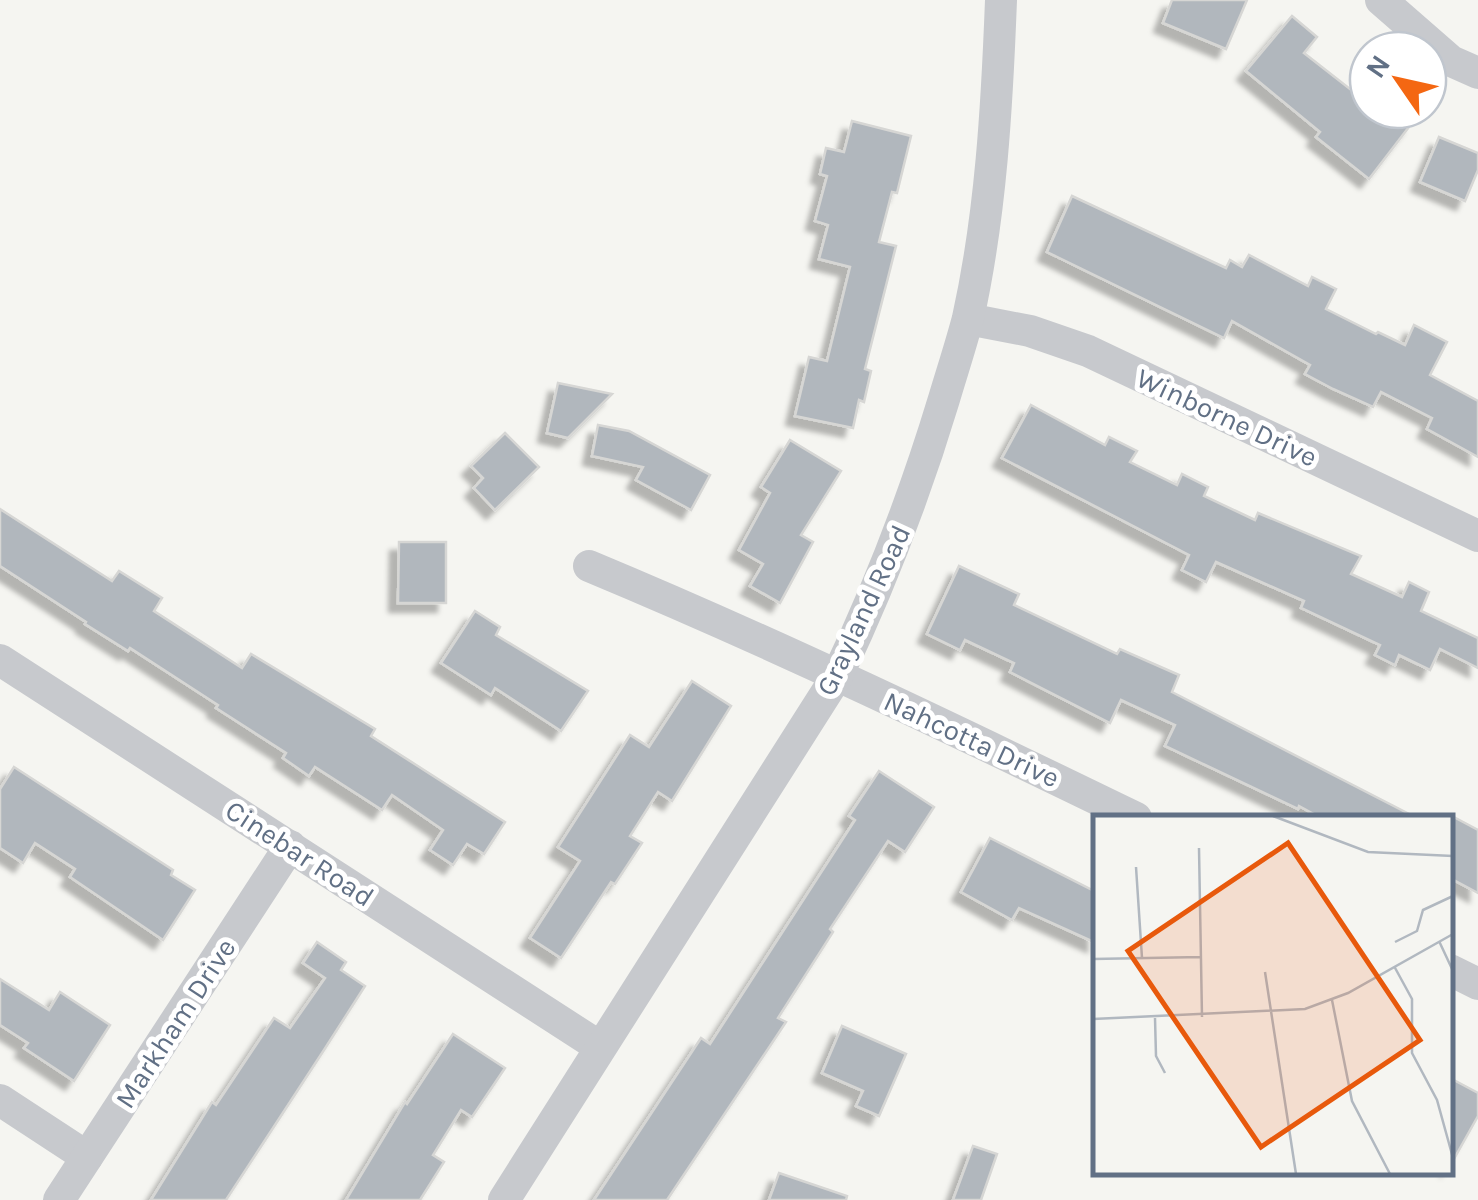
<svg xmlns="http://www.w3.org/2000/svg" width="1478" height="1200" viewBox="0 0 1478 1200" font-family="Karla,sans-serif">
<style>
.building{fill:#b1b7bd;stroke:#d6d6d4;stroke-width:2.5;filter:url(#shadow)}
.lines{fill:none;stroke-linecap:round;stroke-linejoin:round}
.street{stroke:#c7c9cd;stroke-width:32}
.labels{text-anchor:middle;stroke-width:10;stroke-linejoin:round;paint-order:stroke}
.street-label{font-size:28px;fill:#617085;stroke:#fff}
.inset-road{fill:none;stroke:#b1b8c0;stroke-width:2.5}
.view{fill:#e8590c;fill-opacity:0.15;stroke:#e8590c;stroke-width:5}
.inset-edge{fill:none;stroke:#617085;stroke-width:5}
</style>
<defs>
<filter id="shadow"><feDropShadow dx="-9" dy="9" stdDeviation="2.5" flood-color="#0004"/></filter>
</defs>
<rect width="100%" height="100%" fill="#f5f5f1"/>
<g class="building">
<path d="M1172,0H1247L1226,49L1163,23Z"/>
<path d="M1292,16L1317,37L1304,53L1368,103V110H1394L1412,123L1369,179L1316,137L1320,132L1246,71Z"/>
<path d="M852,121L911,136L897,193L892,192L879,242L896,246L865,369L871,371L864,402L859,400L853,428L795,416L809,357L827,361L850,267L819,259L828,225L815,221L827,176L820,174L826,148L844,152Z"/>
<path d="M1439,137L1478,153V170L1465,201L1420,182Z"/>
<path d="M1072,196L1226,268L1230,260L1242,267L1249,255L1308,286L1312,277L1336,289L1326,309L1376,334L1378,332L1405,345L1414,325L1447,342L1430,375L1478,401V457L1427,429L1432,418L1381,392L1373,407L1333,389L1305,374L1310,365L1232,321L1224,338L1047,252Z"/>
<path d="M558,383L612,394L568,438L547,433Z"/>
<path d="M1031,405L1105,445L1109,437L1137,451L1130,462L1177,485L1182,474L1208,487L1204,496L1255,520L1258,513L1361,556L1351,574L1402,597L1409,582L1429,592L1421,611L1478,638V668L1440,649L1430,670L1399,655L1395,665L1375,655L1380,645L1301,608L1304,601L1216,562L1206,582L1182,570L1189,555L1002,458Z"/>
<path d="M598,425L629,431L710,475L691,510L636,480L643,467L592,456Z"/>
<path d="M505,433L539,467L495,510L474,488L483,478L471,466Z"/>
<path d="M790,440L841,471L801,535L813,542L780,603L750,586L763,564L739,550L770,493L761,487Z"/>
<path d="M0,509L112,581L119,571L162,598L154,611L242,668L251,654L375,729L371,736L505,822L484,854L467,844L453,865L430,850L443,830L392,795L382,810L315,767L309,776L283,758L286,753L216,708L218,705L130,648L128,651L85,624L86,622L0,566Z"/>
<path d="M399,542H446V603H398Z"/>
<path d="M959,566L1019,594L1014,605L1117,654L1120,649L1179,675L1172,692L1417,818H1321L1299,806L1298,809L1165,746L1175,725L1121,700L1110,723L1010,672L1014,663L965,640L960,650L927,634Z"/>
<path d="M475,611L500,627L496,635L588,691L561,731L495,688L491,695L441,663Z"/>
<path d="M692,681L731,706L672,801L658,792L630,836L642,843L615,884L611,882L561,958L530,938L580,861L558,847L630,735L649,747Z"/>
<path d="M14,767L173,870L171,875L195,890L163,940L70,877L75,869L35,843L23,863L0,848V789Z"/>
<path d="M879,771L934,807L905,852L888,841L830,929L833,932L778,1018L786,1022L667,1200H594L701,1038L710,1044L855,820L849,816Z"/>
<path d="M1450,815L1478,830V893L1450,878Z"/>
<path d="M990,838L1096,892V943L1019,908L1012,920L961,892Z"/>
<path d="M317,942L346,962L341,970L365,986L324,1050L226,1200H151L212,1102L216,1105L274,1018L290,1028L325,978L303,963Z"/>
<path d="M0,979L49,1010L60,992L110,1025L74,1081L24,1048L28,1043L0,1025Z"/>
<path d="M842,1026L906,1054L879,1116L856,1106L863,1091L822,1073Z"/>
<path d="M453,1034L505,1068L472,1117L461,1110L433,1155L444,1162L420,1200H346L405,1102L407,1104Z"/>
<path d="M1450,1078L1478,1093V1116L1450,1166Z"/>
<path d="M973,1146L997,1154L981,1200H953Z"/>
<path d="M779,1173L847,1196L846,1200H769Z"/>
</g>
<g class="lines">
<g class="street">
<path d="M1381,0L1451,61L1478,73"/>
<path d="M968,319L1030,331L1088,351L1478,536"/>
<path d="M589,566C774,643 955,730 1136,818"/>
<path d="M0,660L600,1047"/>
<path d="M1450,970L1478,984"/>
<path d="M0,1100L87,1157"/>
<path d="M59,1200L290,846"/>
<path d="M504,1200L837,676C880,586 915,495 944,399C952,372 961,345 968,318C991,214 997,106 1001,0"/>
</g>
</g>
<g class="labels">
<g class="street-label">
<text transform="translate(1227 417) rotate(25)" y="10">Winborne Drive</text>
<text transform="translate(863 610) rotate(-65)" y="10">Grayland Road</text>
<text transform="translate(972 739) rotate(25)" y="10">Nahcotta Drive</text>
<text transform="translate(300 853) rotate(33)" y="10">Cinebar Road</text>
<text transform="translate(175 1023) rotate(-57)" y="10">Markham Drive</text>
</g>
</g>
<g transform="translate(1093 815)">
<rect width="360" height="360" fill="#f5f5f1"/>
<path class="inset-road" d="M180,1L275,37L360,41M106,33L109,202M43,52L49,143M346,126L360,156M302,127L324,116L330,95L360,81M0,144L108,142M301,151L319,184V238L344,285L360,343M172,157L203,359M239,185L259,286L297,359M62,203L63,241L72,258M0,204L212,194L255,178L360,119"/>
<path class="view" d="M195,28L327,225L168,332L35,136Z"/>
<rect width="360" height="360" class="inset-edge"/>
</g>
<g transform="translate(1398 80) rotate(304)"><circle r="48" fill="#ffffff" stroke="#c0c6ce" stroke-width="2.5"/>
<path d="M0-8L18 38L0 25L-18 38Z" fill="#f46712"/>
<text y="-15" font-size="28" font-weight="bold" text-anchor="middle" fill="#617085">N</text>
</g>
</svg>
